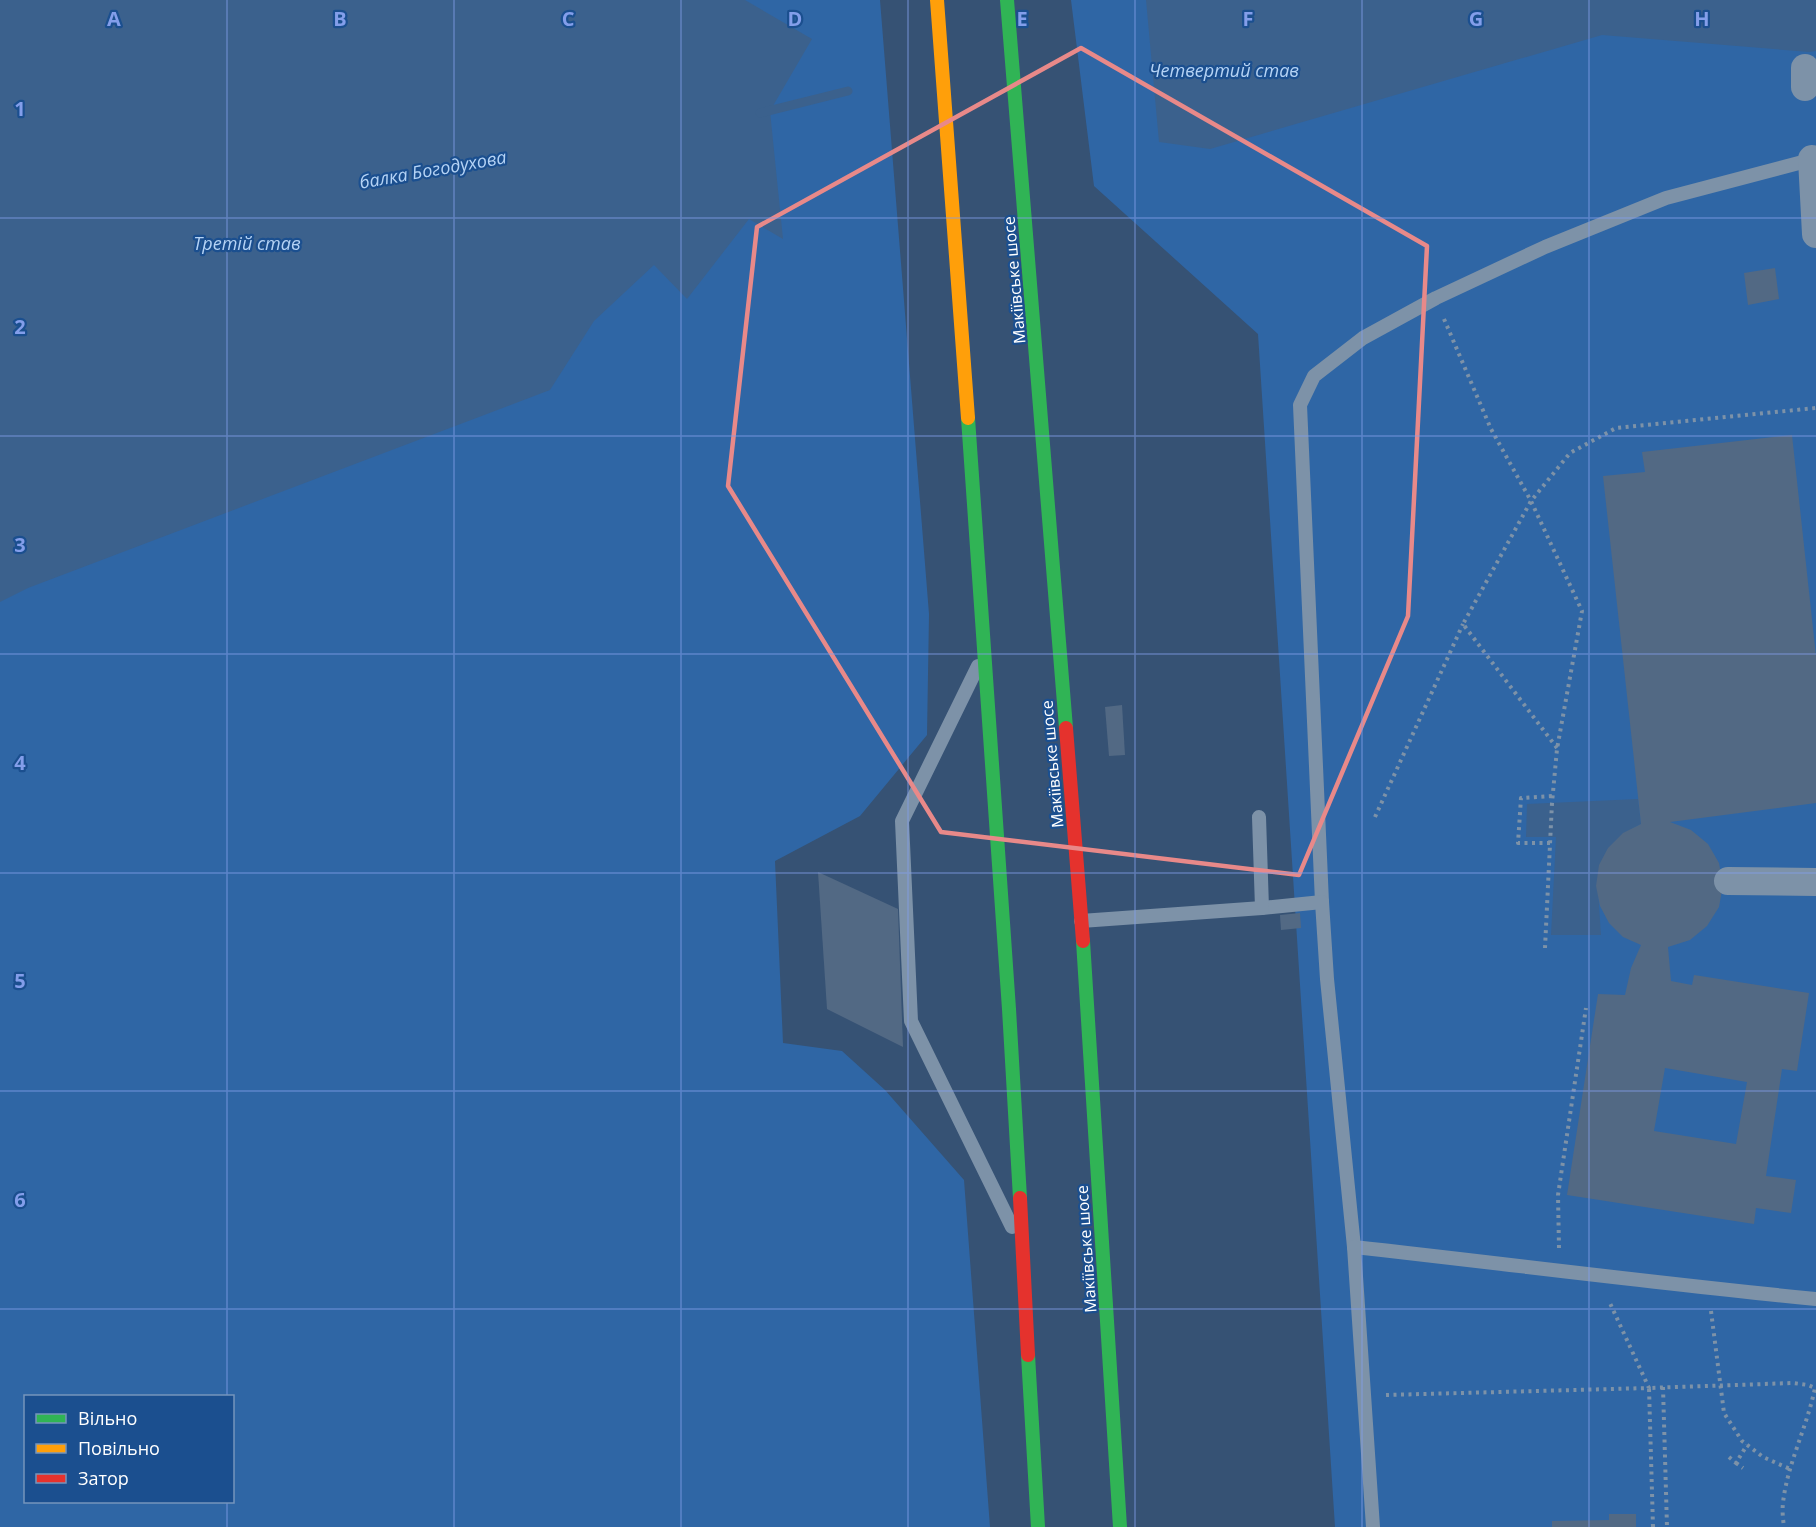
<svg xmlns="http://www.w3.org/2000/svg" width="1816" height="1527" viewBox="0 0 1816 1527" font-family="'Open Sans',sans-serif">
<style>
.green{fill:#2f66a5;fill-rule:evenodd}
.water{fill:#3b618d}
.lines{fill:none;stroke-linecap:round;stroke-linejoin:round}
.stream{stroke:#3b618d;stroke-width:9}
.building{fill:#526984;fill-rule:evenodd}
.path{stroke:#7d92a8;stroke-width:4;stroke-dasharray:3 4.5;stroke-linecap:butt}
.lane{stroke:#7d92a8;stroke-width:14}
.street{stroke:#7d92a8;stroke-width:28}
.fast{stroke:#30b455;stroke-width:14}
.slow{stroke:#ff9f0a;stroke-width:14}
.jam{stroke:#e5322d;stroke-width:14}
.marked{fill:none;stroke:#e88989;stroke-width:4.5;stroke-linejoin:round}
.grid{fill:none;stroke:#839eea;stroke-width:1.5;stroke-opacity:0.55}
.labels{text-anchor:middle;stroke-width:4.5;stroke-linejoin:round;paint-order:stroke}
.street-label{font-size:16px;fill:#fff;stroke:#1b4f8f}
.water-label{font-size:18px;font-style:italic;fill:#b5d3f5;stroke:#1b4f8f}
.grid-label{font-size:20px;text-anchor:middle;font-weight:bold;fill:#839eea;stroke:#1b4f8f;stroke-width:4.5;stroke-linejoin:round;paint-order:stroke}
</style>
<rect width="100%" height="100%" fill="#365274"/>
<g class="green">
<path d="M0,0H880L929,614L927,735L860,816L775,861L783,1043L842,1051L885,1090L964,1180L990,1527H0ZM26,1396H232V1502H26Z"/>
<path d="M1071,0H1816V1527H1335L1258,334L1094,186Z"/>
</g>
<g class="water">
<path d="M0,0H745L812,39L770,111L783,239L749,219L687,299L654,265L594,321L550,390L28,588L0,602Z"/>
<path d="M1146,0H1816V51L1809,52L1602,35L1210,149L1159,142Z"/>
<path d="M1638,799L1641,824C1587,851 1599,883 1601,935H1551L1556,837H1526L1527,804Z"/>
</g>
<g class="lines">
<path class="stream" d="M760,113L848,91"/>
</g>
<g class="building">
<path d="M1775,268L1779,299L1748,305L1744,273Z"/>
<path d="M1792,435L1816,656V803L1670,822L1691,830L1708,844L1719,863L1723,885L1719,907L1707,926L1690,940L1668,947L1671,981L1692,985L1694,975L1809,993L1797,1071L1782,1069L1766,1176L1796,1180L1791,1213L1756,1208L1754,1224L1567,1195L1598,994L1625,995L1631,968L1641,945L1623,937L1609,923L1600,906L1596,886L1599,865L1608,848L1623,833L1641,824L1603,476L1645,472L1642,452ZM1665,1068L1747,1082L1736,1144L1654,1131Z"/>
<path d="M1122,705L1125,755L1109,756L1105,707Z"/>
<path d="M818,872L898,909L903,1047L827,1009Z"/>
<path d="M1300,913L1301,928L1281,930L1280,915Z"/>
<path d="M1609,1514H1636V1527H1552V1521L1609,1520Z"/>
</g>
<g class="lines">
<g class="path">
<path d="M1444,319L1491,429L1531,501L1582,611L1557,749L1552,803L1545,948"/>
<path d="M1557,748L1463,624L1531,501L1570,453L1616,428L1816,408"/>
<path d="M1375,817L1463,624"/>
<path d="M1550,843H1518L1521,798L1553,796"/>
<path d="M1559,1248L1558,1195L1586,1008"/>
<path d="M1711,1311L1724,1413L1742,1441L1763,1457L1790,1469"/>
<path d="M1663,1387L1667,1527"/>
<path d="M1386,1395L1649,1388L1609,1301"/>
<path d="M1729,1457L1736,1463L1747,1445"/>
<path d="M1736,1463L1743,1468"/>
<path d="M1653,1527L1649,1388L1793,1383L1808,1385L1815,1388C1807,1427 1787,1465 1783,1503C1782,1511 1783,1519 1784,1527"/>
</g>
<g class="lane">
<path d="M978,666L902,821L911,1021L1012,1227"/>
<path d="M1322,902L1300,405L1314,376L1363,338L1436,298L1545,247L1666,198L1814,159"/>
<path d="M1262,908L1322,902L1327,979L1354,1247C1508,1264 1662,1284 1816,1299"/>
<path d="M1081,921L1262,908L1259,817"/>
<path d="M1354,1247L1373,1527"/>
</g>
<g class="street">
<path d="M1805,68V87"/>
<path d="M1812,159L1816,234"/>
<path d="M1728,881L1816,882"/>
</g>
<g class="fast">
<path d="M1007,0L1066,728"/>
<path d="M968,418L1009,1009L1020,1198"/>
<path d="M1083,941L1120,1527"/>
<path d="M1028,1355L1038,1527"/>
</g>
<path class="slow" d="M937,0L968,418"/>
<g class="jam">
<path d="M1066,728L1083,941"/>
<path d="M1020,1198L1028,1355"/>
</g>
</g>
<path class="marked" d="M1081,48L1427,246L1408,616L1299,875L941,832L728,486L757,227Z"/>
<path class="grid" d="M227,0V1396M454,0V1527M681,0V1527M908,0V1527M1135,0V1527M1362,0V1527M1589,0V1527M0,218H1816M0,436H1816M0,654H1816M0,873H1816M0,1091H1816M0,1309H1816M227,1502V1527"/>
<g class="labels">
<g class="street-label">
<text transform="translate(1014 280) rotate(-95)" y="6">Макіївське шосе</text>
<text transform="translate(1052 764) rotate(-95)" y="6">Макіївське шосе</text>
<text transform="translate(1086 1249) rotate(-94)" y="6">Макіївське шосе</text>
</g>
<g class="water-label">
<text x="1224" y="77">Четвертий став</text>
<text transform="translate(433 170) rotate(-10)" y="6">балка Богодухова</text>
<text x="247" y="250">Третій став</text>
</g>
</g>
<g class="grid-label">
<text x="114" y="26">A</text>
<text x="340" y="26">B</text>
<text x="568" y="26">C</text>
<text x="795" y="26">D</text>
<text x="1022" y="26">E</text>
<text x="1248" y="26">F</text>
<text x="1476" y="26">G</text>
<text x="1702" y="26">H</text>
<text x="20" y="116">1</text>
<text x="20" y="334">2</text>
<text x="20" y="552">3</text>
<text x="20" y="770">4</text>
<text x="20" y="988">5</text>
<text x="20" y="1207">6</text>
</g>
<rect x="24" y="1395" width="210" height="108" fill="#1b4f8f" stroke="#7695bc" stroke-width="1.5"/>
<rect x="36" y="1414" width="30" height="9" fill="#30b455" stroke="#7695bc" stroke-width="1.5"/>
<text x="78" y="1425" font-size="18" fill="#ffffff">Вільно</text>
<rect x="36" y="1444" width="30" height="9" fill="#ff9f0a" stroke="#7695bc" stroke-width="1.5"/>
<text x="78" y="1455" font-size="18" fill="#ffffff">Повільно</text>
<rect x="36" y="1474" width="30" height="9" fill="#e5322d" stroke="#7695bc" stroke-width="1.5"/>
<text x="78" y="1485" font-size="18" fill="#ffffff">Затор</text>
</svg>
